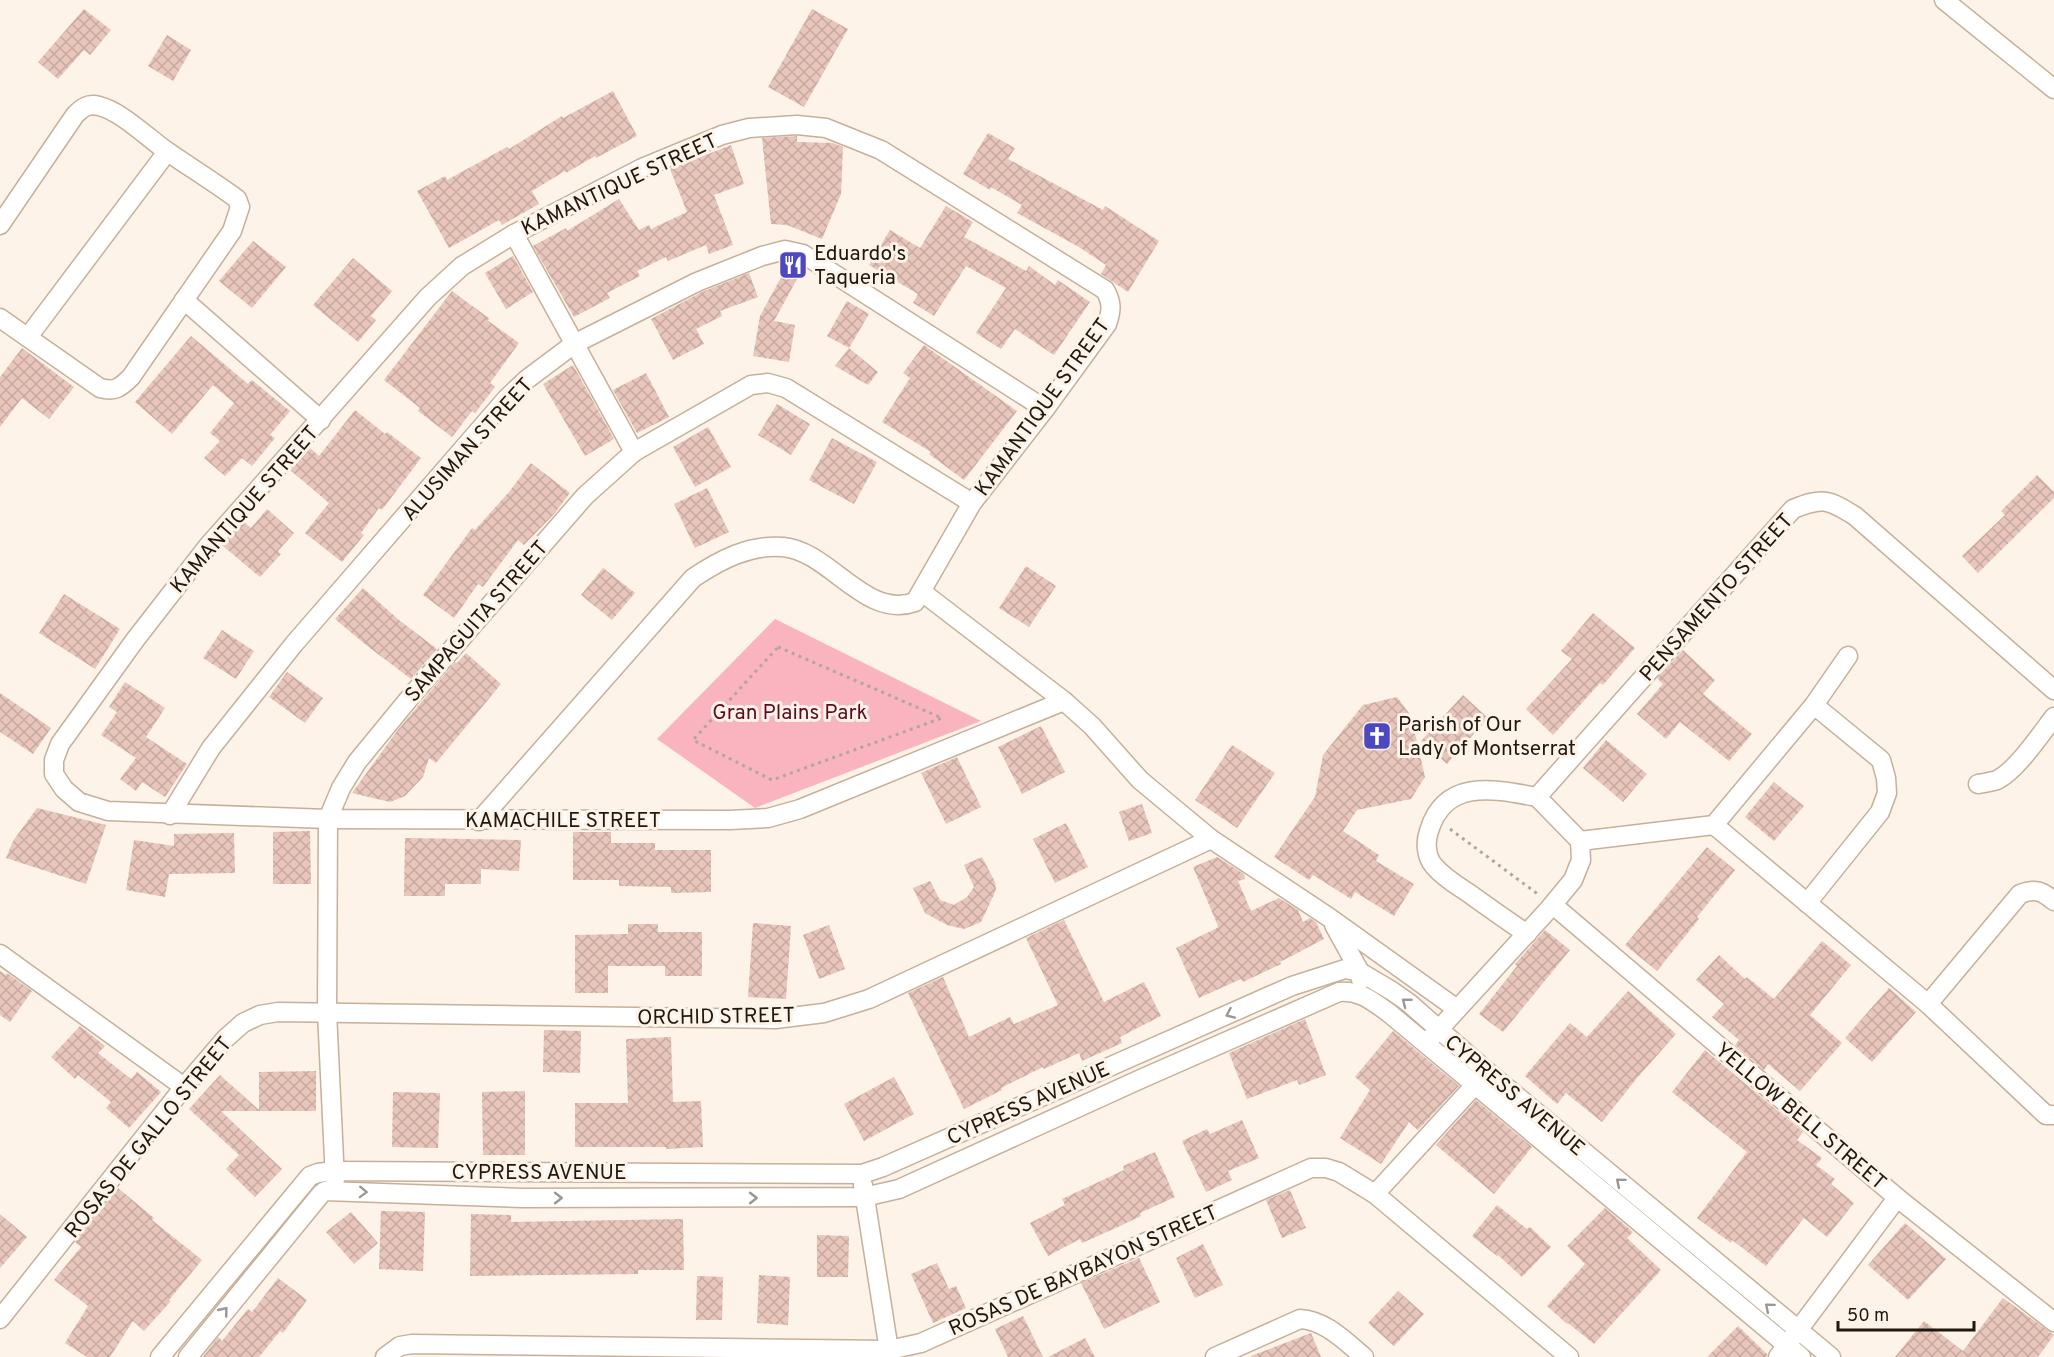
<svg xmlns="http://www.w3.org/2000/svg" width="2054" height="1357" viewBox="0 0 2054 1357" font-family="Overpass,sans-serif">
<style>
.green{fill:#f9b4bf}
.building{fill:url(#building-cross-hatch)}
.lines{fill:none;stroke-linecap:round;stroke-linejoin:round}
.minor-casing{stroke:#c6b099;stroke-width:21}
.path{stroke:#b0a69d;stroke-width:3;stroke-dasharray:3 4.5;stroke-linecap:butt}
.minor{stroke:#fff;stroke-width:18}
.oneway{stroke:#9b9793}
.labels{text-anchor:middle;stroke-width:6;stroke-linejoin:round;paint-order:stroke}
.street-label{font-size:21px;fill:#20180f;stroke:#fdf3e9}
.poi-label{font-size:21px;fill:#20180f;stroke:#fdf3e9;text-anchor:start}
.park-label{font-size:21px;fill:#5b0c25;stroke:#fdf3e9}
</style>
<defs>
<pattern id="building-cross-hatch" width="8" height="8" patternUnits="userSpaceOnUse" patternTransform="scale(1.5)"><rect width="8" height="8" fill="#e8c6bb"/><path d="M0 0l8 8M0 8l8-8" fill="none" stroke="#c7a9a0"/></pattern>
</defs>
<rect width="100%" height="100%" fill="#fdf3e9"/>
<path class="green" d="M775,619L981,721L755,808L657,739Z"/>
<g class="building">
<path d="M84,9L111,30L90,55L84,50L58,79L38,62Z"/>
<path d="M812,9L848,29L804,107L768,87Z"/>
<path d="M167,35L191,50L173,81L148,66Z"/>
<path d="M613,91L637,136L596,158L595,156L566,173L565,171L532,191L539,204L502,225L499,220L449,248L417,191L445,176L447,180L507,147L509,149L562,116L563,118Z"/>
<path d="M988,133L1015,148L1008,159L1103,210L1105,206L1159,241L1128,292L1101,274L1106,265L1079,247L1017,213L1022,205L991,187L990,190L963,174Z"/>
<path d="M797,136V142L833,143L843,147L841,194L822,239L787,225L771,224L762,138Z"/>
<path d="M731,145L744,184L714,195L733,245L709,254L706,245L668,261L666,257L637,271L640,276L607,293L610,298L574,317L533,246L566,228L567,231L619,199L639,230L649,225L651,229L687,212L670,169Z"/>
<path d="M946,206L973,222L964,237L1026,271L1029,266L1055,285L1058,280L1090,302L1054,355L1015,329L1001,349L976,333L1006,288L966,266L934,316L913,303L918,294L869,265L890,230L920,248Z"/>
<path d="M253,241L286,267L252,308L219,281Z"/>
<path d="M513,256L533,292L506,309L485,273Z"/>
<path d="M353,258L392,291L371,316L376,320L358,342L313,305Z"/>
<path d="M784,272L797,279L774,321L795,325L789,362L753,356L760,316Z"/>
<path d="M749,273L758,297L720,311L722,316L696,329L704,344L673,360L651,319L702,292Z"/>
<path d="M452,291L490,319L487,320L519,343L490,383L495,387L475,413L472,411L452,437L418,411L420,408L384,380Z"/>
<path d="M847,301L869,314L849,348L827,336Z"/>
<path d="M191,336L248,384L252,380L290,411L270,435L275,438L252,466L242,458L225,476L204,458L220,441L210,433L234,403L213,385L172,434L135,402Z"/>
<path d="M924,345L1017,411L964,480L929,454L931,452L882,422L910,378L903,373Z"/>
<path d="M22,348L74,387L49,419L22,398L0,427V377Z"/>
<path d="M849,348L878,372L868,385L835,366Z"/>
<path d="M573,365L614,439L585,456L543,384Z"/>
<path d="M646,373L669,417L637,433L613,390Z"/>
<path d="M777,404L810,424L791,455L758,435Z"/>
<path d="M355,410L385,434L387,432L421,458L382,510L379,508L361,533L364,535L342,562L305,533L329,503L290,470L310,448L319,456Z"/>
<path d="M708,427L731,467L695,487L673,447Z"/>
<path d="M832,438L877,462L854,504L809,480Z"/>
<path d="M531,463L570,493L554,514L524,545L518,540L483,587L478,584L454,618L423,595L472,528L475,530L509,492Z"/>
<path d="M2037,475L2054,492V498L1978,573L1962,556L2005,515L2001,511Z"/>
<path d="M707,488L729,532L695,548L674,504Z"/>
<path d="M267,509L294,533L278,551L281,554L260,577L223,546L244,522L251,528Z"/>
<path d="M1026,566L1056,586L1029,627L999,608Z"/>
<path d="M603,568L635,593L612,620L581,595Z"/>
<path d="M363,588L399,620L437,649L411,679L366,645L335,619Z"/>
<path d="M64,594L120,629L95,669L39,633Z"/>
<path d="M1593,613L1635,648L1603,685L1600,683L1553,735L1526,709L1572,659L1561,651Z"/>
<path d="M222,630L254,651L236,679L203,658Z"/>
<path d="M1683,650L1715,680L1703,694L1752,734L1729,761L1680,722L1666,739L1637,714L1663,684L1657,678Z"/>
<path d="M466,653L501,684L436,763L429,758L423,777L405,796L390,802L352,793L397,731L455,662L457,663Z"/>
<path d="M287,672L323,698L305,723L269,697Z"/>
<path d="M125,682L165,708L146,737L187,764L165,797L142,782L136,791L120,779L136,758L101,735L117,712L109,707Z"/>
<path d="M0,693L51,728L33,754L0,732Z"/>
<path d="M1463,695L1488,718L1447,764L1421,741Z"/>
<path d="M1397,697L1411,716L1425,777L1411,799L1357,810L1343,831L1379,855L1376,861L1414,884L1394,916L1355,892L1351,899L1313,875L1309,880L1274,857L1315,797L1323,755L1363,705Z"/>
<path d="M1041,726L1065,772L1022,794L998,747Z"/>
<path d="M1606,740L1647,774L1623,802L1583,768Z"/>
<path d="M1232,745L1275,773L1237,828L1195,800Z"/>
<path d="M957,757L981,807L946,824L921,773Z"/>
<path d="M1774,782L1804,806L1774,841L1745,817Z"/>
<path d="M1142,804L1152,833L1129,841L1119,812Z"/>
<path d="M37,808L106,825L86,884L6,858L13,841Z"/>
<path d="M1066,823L1088,867L1055,883L1033,839Z"/>
<path d="M310,831L311,884H273V832Z"/>
<path d="M573,832H611V843H655V850H711V892L671,893V887L619,886V880H573Z"/>
<path d="M234,833L235,873L169,874L165,897L126,890L134,840L174,846V834Z"/>
<path d="M405,838L521,840L519,871L481,869V884H445V896H404Z"/>
<path d="M1707,847L1735,870L1697,917L1699,919L1657,971L1625,945Z"/>
<path d="M982,857L995,882L996,890L981,922L964,929L947,925L925,913L913,888L930,881L940,900L954,905L967,897L974,887L964,865Z"/>
<path d="M1217,857L1244,874L1245,879L1238,881L1251,911L1279,898L1298,910L1303,922L1310,918L1316,922L1324,939L1280,962L1281,964L1243,982L1241,979L1199,998L1176,948L1217,928L1218,926L1193,867Z"/>
<path d="M1064,920L1104,1002L1144,982L1161,1016L1120,1037L1122,1043L1082,1061L1079,1053L1044,1069L1043,1067L1001,1088L1002,1090L964,1109L908,993L943,977L969,1037L1010,1017L1014,1024L1058,1005L1026,938Z"/>
<path d="M753,923L791,926L786,999L748,997Z"/>
<path d="M628,924H658V932H702V976H665V966H608V993H575V935L628,934Z"/>
<path d="M829,925L845,969L819,979L803,935Z"/>
<path d="M1545,930L1570,950L1503,1032L1479,1014L1517,966L1515,964Z"/>
<path d="M1822,941L1851,965L1810,1015L1842,1043L1800,1091L1768,1064L1764,1070L1735,1045L1739,1040L1712,1017L1724,1004L1696,980L1719,955L1745,979L1747,977L1774,999Z"/>
<path d="M0,971L6,975L7,973L32,991L10,1022L0,1015Z"/>
<path d="M1889,988L1916,1012L1872,1062L1845,1038Z"/>
<path d="M1628,991L1676,1034L1637,1078L1602,1122L1566,1093L1557,1104L1525,1076L1570,1023L1587,1037Z"/>
<path d="M1305,1019L1326,1075L1299,1085L1297,1080L1247,1099L1229,1053Z"/>
<path d="M80,1026L105,1046L98,1053L131,1079L137,1072L161,1092L129,1128L106,1108L111,1102L78,1075L75,1079L51,1057Z"/>
<path d="M544,1030L581,1031L580,1073L543,1072Z"/>
<path d="M1393,1031L1459,1086L1418,1130L1409,1122L1381,1164L1340,1138L1370,1090L1355,1077Z"/>
<path d="M671,1037L673,1102L701,1101L703,1147L666,1149V1147H575V1103H628L626,1039Z"/>
<path d="M1705,1050L1803,1132L1797,1140L1822,1158L1816,1165L1835,1179L1831,1184L1854,1203L1827,1237L1804,1218L1766,1266L1732,1240L1731,1243L1697,1218L1747,1152L1672,1092Z"/>
<path d="M316,1071V1111H221L282,1169L255,1197L226,1169L239,1155L189,1109L220,1075L259,1110V1072Z"/>
<path d="M894,1077L914,1114L864,1141L844,1104Z"/>
<path d="M525,1091V1155H483L482,1092Z"/>
<path d="M393,1092L440,1093L438,1148L392,1147Z"/>
<path d="M1476,1100L1532,1147L1494,1194L1436,1145Z"/>
<path d="M1242,1120L1259,1158L1228,1171L1232,1180L1206,1192L1182,1141L1207,1129L1210,1134Z"/>
<path d="M1155,1152L1175,1197L1140,1213L1141,1216L1118,1227L1082,1243L1080,1239L1048,1256L1030,1223L1065,1205L1062,1199L1124,1170L1123,1166Z"/>
<path d="M118,1188L154,1218L152,1220L202,1260L169,1300L171,1301L144,1331L133,1321L110,1357H87L65,1343L88,1306L54,1280L81,1247L75,1242Z"/>
<path d="M1290,1190L1306,1228L1282,1238L1266,1200Z"/>
<path d="M1497,1205L1527,1229L1530,1227L1551,1247L1522,1277L1498,1255L1497,1256L1472,1236Z"/>
<path d="M1605,1208L1633,1232L1627,1238L1661,1270L1594,1344L1568,1323L1567,1324L1547,1306L1585,1264L1567,1246Z"/>
<path d="M381,1211L425,1212L423,1271L379,1269Z"/>
<path d="M351,1212L378,1243L354,1264L326,1232Z"/>
<path d="M0,1214L27,1237L0,1268Z"/>
<path d="M471,1214L511,1215V1222L683,1219L684,1270H638V1274L470,1276Z"/>
<path d="M1905,1223L1946,1259L1908,1300L1868,1265Z"/>
<path d="M817,1235L849,1236L848,1277H817Z"/>
<path d="M1203,1244L1223,1285L1195,1298L1176,1258Z"/>
<path d="M1139,1258L1160,1302L1104,1329L1081,1283Z"/>
<path d="M937,1263L949,1289L956,1286L966,1308L933,1323L911,1274Z"/>
<path d="M759,1275L790,1277L788,1325L757,1323Z"/>
<path d="M697,1276L723,1277L722,1320H696Z"/>
<path d="M278,1278L307,1300L283,1333L280,1331L259,1357H203L218,1337L222,1341L248,1309L252,1312Z"/>
<path d="M1398,1291L1424,1314L1394,1346L1368,1323Z"/>
<path d="M2003,1298L2054,1335L2038,1357H1895L1924,1321L1963,1351Z"/>
<path d="M1023,1316L1043,1357H1008L995,1329Z"/>
<path d="M1738,1326L1767,1354V1357H1707Z"/>
<path d="M1311,1333L1321,1357H1251V1356Z"/>
<path d="M1085,1338L1095,1357H1048Z"/>
</g>
<g class="lines">
<g class="minor-casing">
<g id="minor">
<path d="M1944,0L2054,89"/>
<path d="M0,225L75,115C82,108 88,103 99,106C121,111 149,139 168,152C191,168 214,182 237,199L240,207L232,231L131,377C120,388 115,392 100,388L0,318"/>
<path d="M514,234L634,452"/>
<path d="M184,300L321,420"/>
<path d="M28,337L167,152"/>
<path d="M922,592L1064,701L1092,726L1140,780L1211,839L1330,918L1457,1009"/>
<path d="M1978,784C1984,783 1991,782 1997,780C2016,771 2041,734 2054,717"/>
<path d="M170,815L211,748L294,644L507,398L526,380L574,344L697,282L762,256L785,250L803,254L1045,409"/>
<path d="M479,821L693,578C720,560 750,544 783,547C830,551 865,620 915,602L972,503L1045,409L1107,324C1112,310 1112,302 1105,290L881,150L826,128L797,125L749,128L722,135L642,168L514,234L462,266L428,297L208,546L135,640L60,744L54,760V774L64,789L79,802L108,811L328,819L730,820L768,818L800,809L1064,701"/>
<path d="M1714,825L1928,1004L2046,1115H2054"/>
<path d="M1580,841L1714,825L1814,705L1848,656"/>
<path d="M1807,903L1880,812L1887,793L1886,778L1881,760L1814,705"/>
<path d="M1553,905L1900,1200L2054,1322"/>
<path d="M1334,925L1360,972L1361,980"/>
<path d="M1527,934C1508,921 1489,908 1470,894C1458,886 1444,878 1434,866C1426,857 1425,842 1429,831C1445,778 1494,789 1537,797L1793,509C1822,497 1828,499 1855,516L2054,690"/>
<path d="M0,954L184,1087"/>
<path d="M1928,1004L2020,894C2035,888 2042,891 2054,901"/>
<path d="M1431,1038L1549,909L1573,880L1581,860L1580,841L1537,797"/>
<path d="M335,1180L327,1012L328,819L341,788L357,762L412,695L585,496L634,452L751,385L768,383L786,388L972,503"/>
<path d="M863,1185L890,1357"/>
<path d="M1375,1194L1474,1086L1479,1076"/>
<path d="M0,1319L184,1087L225,1039L243,1023L260,1015L278,1012L775,1019L824,1013L869,999L1211,839"/>
<path d="M160,1357L310,1176L318,1173L334,1171L862,1174L883,1167L1292,986L1345,969L1360,972L1392,991L1409,1003L1483,1068L1831,1357"/>
<path d="M188,1357L321,1194L325,1191L522,1198L864,1197L899,1189L1143,1078L1339,992C1360,990 1372,1001 1389,1013L1801,1357"/>
<path d="M385,1357L400,1346L412,1344L889,1350L921,1343L1311,1168H1326L1339,1172L1375,1194L1569,1357"/>
<path d="M1215,1357L1300,1319C1325,1320 1346,1342 1364,1357"/>
<path d="M1778,1357L1897,1198"/>
</g>
</g>
<g class="path">
<path d="M778,647L942,718L772,780L693,740Z"/>
<path d="M1450,829L1539,895"/>
</g>
<use href="#minor" class="minor"/>
</g>
<defs><path id="oneway-chevron" d="M-2-3.5L2.5 0L-2 3.5" fill="none" stroke-width="1.6" stroke-linecap="round" stroke-linejoin="round" transform="scale(1.5)"/></defs>
<g class="oneway">
<use href="#oneway-chevron" transform="translate(1406 1002) rotate(-142)"/>
<use href="#oneway-chevron" transform="translate(1230 1014) rotate(156)"/>
<use href="#oneway-chevron" transform="translate(1620 1182) rotate(-140)"/>
<use href="#oneway-chevron" transform="translate(363 1192) rotate(2)"/>
<use href="#oneway-chevron" transform="translate(558 1198)"/>
<use href="#oneway-chevron" transform="translate(753 1198)"/>
<use href="#oneway-chevron" transform="translate(1769 1307) rotate(-140)"/>
<use href="#oneway-chevron" transform="translate(224 1311) rotate(-51)"/>
</g>
<defs>
<g id="restaurant-square" transform="scale(1.5)"><rect x="-9" y="-9" width="18" height="18" rx="4" fill="#4e48bf" stroke="#fdf3e9"/><path d="M-5-6h1v4h1v-4h1v4h1v-4h1v5L-1.5 .5V6h-2V.5L-5-1ZM5-6V6H3V1.5H1.5Q1.5-4 5-6Z" fill="#fff"/></g>
<g id="church-square" transform="scale(1.5)"><rect x="-9" y="-9" width="18" height="18" rx="4" fill="#4e48bf" stroke="#fdf3e9"/><path d="M-1.2-6h2.4v3.5h3.3v2.4h-3.3V6h-2.4V-.1h-3.3v-2.4h3.3Z" fill="#fff"/></g>
</defs>
<g fill-rule="evenodd">
<use href="#restaurant-square" x="793" y="265"/>
<use href="#church-square" x="1377" y="736"/>
</g>
<g class="labels">
<g class="street-label">
<text transform="translate(619 184) rotate(-25)" y="7">KAMANTIQUE STREET</text>
<text transform="translate(1042 407) rotate(-54)" y="7">KAMANTIQUE STREET</text>
<text transform="translate(467 449) rotate(-48)" y="7">ALUSIMAN STREET</text>
<text transform="translate(244 509) rotate(-49)" y="7">KAMANTIQUE STREET</text>
<text transform="translate(1716 597) rotate(-48)" y="7">PENSAMENTO STREET</text>
<text transform="translate(476 621) rotate(-49)" y="7">SAMPAGUITA STREET</text>
<text x="563" y="827">KAMACHILE STREET</text>
<text transform="translate(716 1016) rotate(-1)" y="7">ORCHID STREET</text>
<text transform="translate(1515 1095) rotate(40)" y="7">CYPRESS AVENUE</text>
<text transform="translate(1028 1103) rotate(-24)" y="7">CYPRESS AVENUE</text>
<text transform="translate(1801 1116) rotate(40)" y="7">YELLOW BELL STREET</text>
<text transform="translate(148 1137) rotate(-51)" y="7">ROSAS DE GALLO STREET</text>
<text x="539" y="1179">CYPRESS AVENUE</text>
<text transform="translate(1083 1270) rotate(-24)" y="7">ROSAS DE BAYBAYON STREET</text>
</g>
<g class="poi-label">
<text x="814" y="260">Eduardo's<tspan x="814" dy="24">Taqueria</tspan></text>
<text x="1398" y="731">Parish of Our<tspan x="1398" dy="24">Lady of Montserrat</tspan></text>
</g>
<g class="park-label">
<text x="790" y="719">Gran Plains Park</text>
</g>
</g>
<path d="M1838 1321v9h136v-9" fill="none" stroke="#20180f" stroke-width="3"/>
<text x="1847" y="1321" font-size="18" fill="#20180f" stroke="#fdf3e9" stroke-width="4.5" paint-order="stroke">50 m</text>
</svg>
